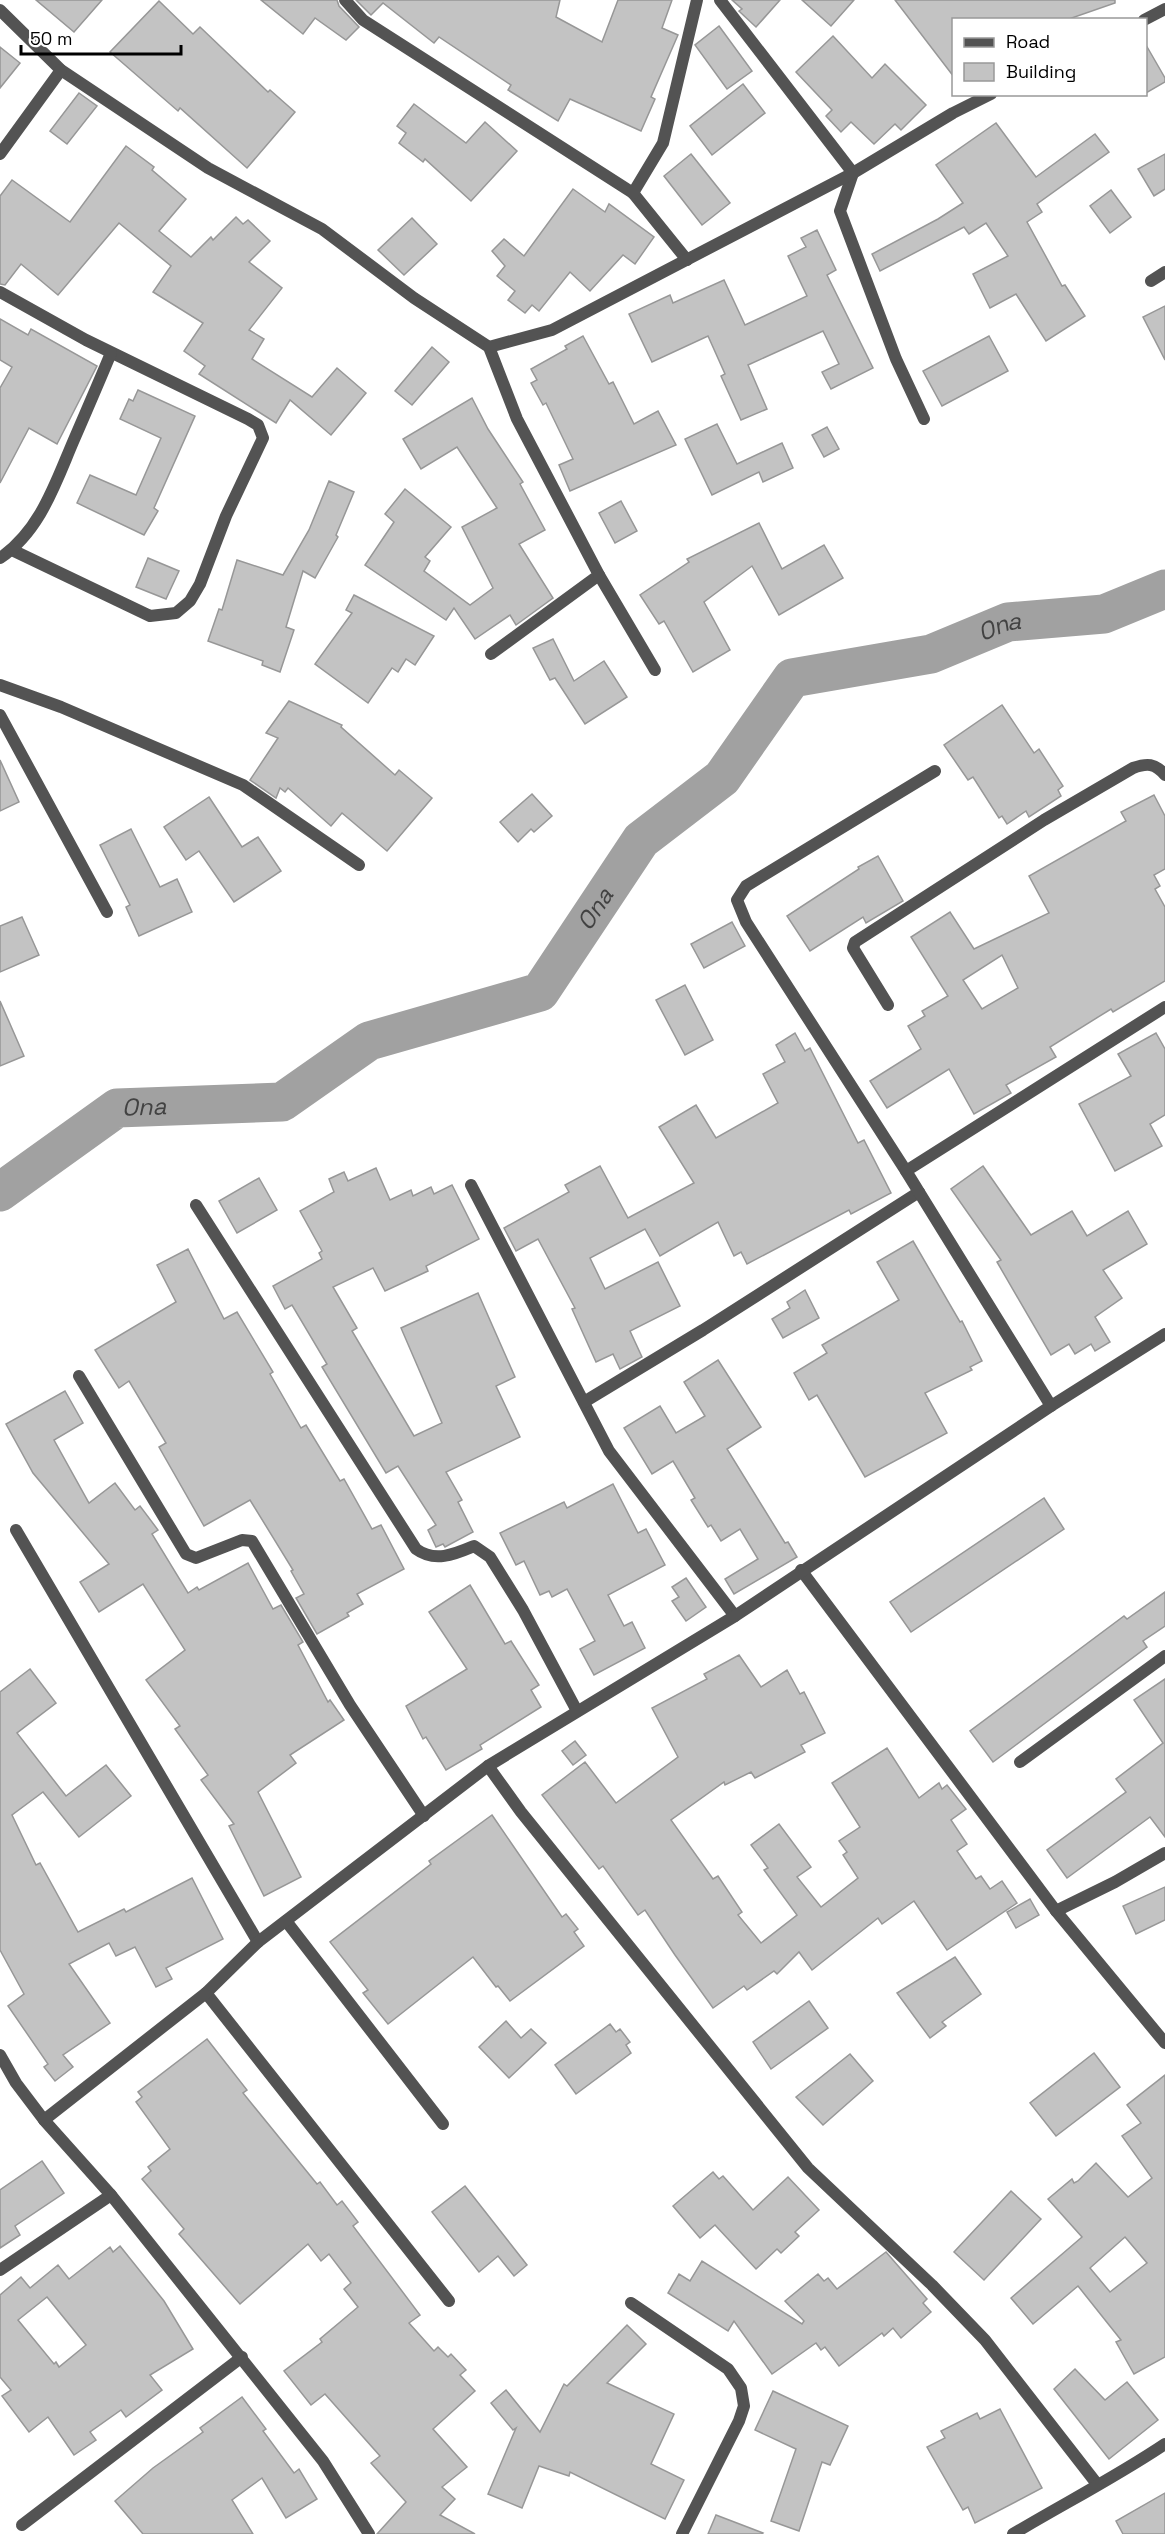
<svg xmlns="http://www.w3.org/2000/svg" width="1165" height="2534" viewBox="0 0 1165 2534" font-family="'Space Grotesk',sans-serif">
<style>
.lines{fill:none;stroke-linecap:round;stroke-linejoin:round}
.river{stroke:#a1a1a1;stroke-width:39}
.building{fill:#c3c3c3;stroke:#979797;stroke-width:1.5;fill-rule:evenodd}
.minor{stroke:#535353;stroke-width:12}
.labels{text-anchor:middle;stroke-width:6;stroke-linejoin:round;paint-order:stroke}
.water-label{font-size:24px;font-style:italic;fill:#424242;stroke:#fff}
</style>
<rect width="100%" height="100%" fill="#fff"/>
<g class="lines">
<path class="river" id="s1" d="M0,1192L117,1108L282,1102L369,1041L540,992L641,840L722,778L792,678L931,654L1008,622L1104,614L1165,589"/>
</g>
<g class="building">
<path d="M36,0H102L74,32Z"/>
<path d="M261,0H337L339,6L359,27L346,40L315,18L303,34Z"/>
<path d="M356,0H560L556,17L602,42L618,0H672L662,28L678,35L651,97L655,99L641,131L570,99L558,121L508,90L511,85L439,37L434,43L383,3L371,15Z"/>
<path d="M732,0H780L756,27L741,13L739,11L742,9Z"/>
<path d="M802,0H854L831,26Z"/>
<path d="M895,0H1115V3L1066,20H954V77Z"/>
<path d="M159,1L193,34L200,27L268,92L270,90L295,112L247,168L180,108L178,111L110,52Z"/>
<path d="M719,26L752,71L727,89L695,45Z"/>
<path d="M833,36L872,78L885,64L926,105L901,130L895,124L874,144L851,122L841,132L826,116L832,110L796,72Z"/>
<path d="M1146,45L1165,78V82L1146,93Z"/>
<path d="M0,47L20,63L0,88Z"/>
<path d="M743,84L765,113L712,155L690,126Z"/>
<path d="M79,93L97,106L67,144L50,131Z"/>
<path d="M414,104L466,143L485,122L517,151L471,201L425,159L423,162L399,143L406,133L397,126Z"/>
<path d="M996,123L1036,177L1095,134L1109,152L1037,204L1042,212L1027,222L1062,286L1065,285L1085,316L1046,341L1016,294L990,308L973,274L1008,256L986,223L969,234L964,227L880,271L872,254L938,219L963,203L936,165Z"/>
<path d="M126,146L154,167L152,170L186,199L159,231L191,257L211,237L213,240L236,217L243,224L248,220L270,241L249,262L282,288L249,330L264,339L252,359L312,397L337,368L366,393L331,435L290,400L276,423L199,374L205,366L184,351L203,323L153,292L171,266L119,223L58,295L21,264L5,285L0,284V196L12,180L70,222Z"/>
<path d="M691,154L730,203L702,225L664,176Z"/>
<path d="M1165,154V189L1154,196L1138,169Z"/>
<path d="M573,189L605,212L609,204L654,237L635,264L623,255L590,291L570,272L539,311L532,305L525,313L508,300L515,291L497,276L505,266L492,251L504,239L524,256Z"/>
<path d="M1111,190L1131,217L1110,233L1090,206Z"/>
<path d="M412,218L437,244L404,275L378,250Z"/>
<path d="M817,230L836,270L827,275L873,368L831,389L822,372L839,364L823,331L748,365L767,409L741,420L721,376L725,374L708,336L652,362L629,314L670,295L673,303L724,280L745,325L807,296L788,256L806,247L801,238Z"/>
<path d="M1165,306V360L1143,317Z"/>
<path d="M0,319L28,335L31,329L97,366L57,444L29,428L0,483V388L12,367L0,360Z"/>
<path d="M583,336L609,384L613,382L634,424L658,411L676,445L570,491L559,465L573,459L546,403L543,405L531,383L537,380L531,369L567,349L565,346Z"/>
<path d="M989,336L1008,371L942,406L923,371Z"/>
<path d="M432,347L449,362L412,405L395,391Z"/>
<path d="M138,390L195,416L154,508L158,511L144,535L77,503L90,475L136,495L161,438L120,419L129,399L133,401Z"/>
<path d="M472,398L488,429L523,482L520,484L545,530L519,544L553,598L516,625L510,615L475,639L454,608L446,620L365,565L394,522L385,514L405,489L451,527L425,557L430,561L424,571L470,605L493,588L462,527L497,508L457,447L421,469L403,439Z"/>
<path d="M717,424L737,464L782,443L793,468L763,482L759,472L712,495L685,439Z"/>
<path d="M827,427L839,449L824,457L812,435Z"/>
<path d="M329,481L354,492L336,535L338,537L315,578L303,571L286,627L294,630L280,672L262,665L263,661L208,641L219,609L222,610L237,560L283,575L309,530Z"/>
<path d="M621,501L637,531L615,543L599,513Z"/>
<path d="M759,523L782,569L824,545L843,578L779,615L752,566L704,602L730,650L693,672L664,621L659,624L640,595L689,562L687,559Z"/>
<path d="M148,558L179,571L166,599L136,587Z"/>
<path d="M354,595L434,636L415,665L406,659L398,672L392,668L368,703L315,664L352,613L346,610Z"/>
<path d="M553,639L574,681L604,661L627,697L585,724L555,678L550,680L533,648Z"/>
<path d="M289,701L342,725L341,727L395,775L399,770L432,798L387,851L342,813L331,826L288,788L285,792L280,788L276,798L250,780L278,738L266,733Z"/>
<path d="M1002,705L1034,753L1039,749L1063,786L1058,790L1061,796L1029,817L1026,811L1007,824L1002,816L999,818L973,777L968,780L944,745Z"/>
<path d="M0,760L19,802L0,811Z"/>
<path d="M532,794L552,816L534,832L531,829L518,842L500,822Z"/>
<path d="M1154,795L1165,816V869L1154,875L1160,886L1155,889L1165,907V981L1113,1012L1111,1009L1050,1047L1056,1057L1006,1085L1011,1093L974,1114L949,1069L887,1108L870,1081L921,1049L908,1026L925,1016L922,1011L948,996L911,937L950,912L974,949L1049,913L1029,876L1126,821L1121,812ZM1002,955L1018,988L982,1009L963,980Z"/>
<path d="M209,797L242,847L258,837L281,871L234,902L199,851L186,860L164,827Z"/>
<path d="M131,829L160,887L177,879L192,912L139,936L126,907L130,905L100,845Z"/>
<path d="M878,856L903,901L866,923L863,917L810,951L787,916L859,869L858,867Z"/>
<path d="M22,917L39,955L0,972V926Z"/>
<path d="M732,922L745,946L704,968L691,944Z"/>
<path d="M685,985L713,1040L685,1055L656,1000Z"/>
<path d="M0,1001L24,1056L0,1066Z"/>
<path d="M795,1033L805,1051L810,1048L858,1143L864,1140L891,1193L851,1214L849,1210L747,1264L741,1252L734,1256L718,1222L660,1256L645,1229L590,1258L605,1289L658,1262L680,1306L630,1331L642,1357L620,1369L613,1354L596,1362L572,1309L575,1308L538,1239L516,1251L504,1228L569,1192L565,1185L600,1166L628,1218L694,1183L659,1127L696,1105L716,1138L778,1103L763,1074L785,1062L776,1045Z"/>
<path d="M1156,1033L1165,1049V1115L1150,1124L1162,1146L1115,1171L1079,1104L1131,1076L1118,1054Z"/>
<path d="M983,1166L1031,1235L1072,1211L1087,1236L1128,1211L1147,1244L1103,1270L1122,1298L1095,1317L1110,1342L1095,1351L1091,1344L1075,1354L1069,1344L1051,1355L997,1262L1001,1260L951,1189Z"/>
<path d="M376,1168L390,1200L411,1190L413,1196L431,1187L434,1194L452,1185L479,1239L426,1266L428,1271L385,1291L373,1268L333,1287L357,1328L352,1331L414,1436L442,1423L401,1328L478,1293L515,1377L496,1386L520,1437L446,1472L462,1500L458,1502L473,1532L445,1547L443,1544L436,1547L428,1530L436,1525L398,1466L386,1473L322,1367L327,1364L292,1305L285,1309L273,1286L322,1259L319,1253L322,1251L300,1211L334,1192L329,1179L344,1172L348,1181Z"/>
<path d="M259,1178L277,1210L237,1233L219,1201Z"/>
<path d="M913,1241L960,1322L962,1321L982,1361L970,1367L972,1370L925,1393L947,1433L865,1477L817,1395L809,1400L794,1373L827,1353L822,1345L899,1300L877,1262Z"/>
<path d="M188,1249L224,1319L237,1312L273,1372L270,1374L301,1428L306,1425L340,1481L344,1479L372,1529L381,1525L404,1569L357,1594L363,1604L347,1613L349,1616L317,1634L296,1598L304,1594L291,1571L293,1570L250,1500L204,1526L159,1447L166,1443L129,1381L119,1388L95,1350L176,1302L157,1265Z"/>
<path d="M805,1290L819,1318L783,1338L772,1319L790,1308L787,1302Z"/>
<path d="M718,1360L761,1427L727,1449L785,1543L788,1542L797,1557L734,1594L725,1579L758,1559L740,1529L721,1541L711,1525L708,1527L691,1500L695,1498L673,1461L652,1474L624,1428L660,1406L676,1433L705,1416L684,1382Z"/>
<path d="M65,1391L83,1423L54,1440L89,1503L115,1483L135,1510L140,1506L158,1530L152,1534L188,1593L197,1587L199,1590L248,1563L273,1609L281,1605L303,1642L298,1645L328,1702L330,1700L344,1720L290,1755L296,1763L258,1792L301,1877L264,1896L229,1826L234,1824L201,1780L208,1775L175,1729L180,1726L146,1680L185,1650L143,1584L99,1612L80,1582L109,1564L33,1473L6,1424Z"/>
<path d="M613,1484L638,1533L646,1529L665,1565L608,1595L624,1626L632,1622L645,1648L594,1675L580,1649L595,1641L567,1589L552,1597L549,1591L540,1595L524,1561L516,1565L500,1533L564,1502L567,1508Z"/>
<path d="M1044,1498L1064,1529L911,1632L890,1602Z"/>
<path d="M686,1578L706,1607L686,1621L672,1601L679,1597L672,1587Z"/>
<path d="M470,1585L505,1644L511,1641L539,1685L531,1690L541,1707L480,1745L482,1749L446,1770L426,1737L423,1739L406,1706L467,1669L429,1612Z"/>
<path d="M1165,1592V1626L1143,1641L1147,1647L993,1762L970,1731L1124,1616L1127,1619Z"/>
<path d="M739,1655L761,1687L787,1670L800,1694L804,1692L825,1733L801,1745L805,1752L755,1778L751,1772L725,1785L724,1782L671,1820L713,1879L718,1876L742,1912L738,1915L761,1943L797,1915L764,1870L768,1868L751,1845L779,1824L811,1867L797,1877L821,1907L858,1878L843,1855L847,1852L839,1841L860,1827L832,1783L887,1748L919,1798L939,1783L942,1789L947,1785L966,1809L951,1820L967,1844L957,1851L976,1879L981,1876L990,1889L1002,1881L1017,1903L947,1950L914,1901L882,1924L878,1918L812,1970L799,1952L777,1974L774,1971L747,1990L744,1986L713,2008L675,1955L645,1910L638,1915L603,1866L599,1869L542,1795L585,1762L616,1803L678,1757L652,1708L707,1679L704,1674Z"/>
<path d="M30,1669L56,1703L17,1733L66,1796L106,1765L131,1796L79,1837L43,1792L12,1815L36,1865L40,1863L78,1932L124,1909L126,1912L192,1878L223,1939L166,1968L172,1979L156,1987L135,1947L116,1956L109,1943L69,1964L110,2023L63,2055L73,2067L55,2081L44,2067L48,2064L8,2006L24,1994L0,1950V1692Z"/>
<path d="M1165,1679V1837L1150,1817L1067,1878L1047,1850L1126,1792L1116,1779L1163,1743L1134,1700Z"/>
<path d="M575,1741L586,1755L573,1765L562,1751Z"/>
<path d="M492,1815L562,1917L566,1914L578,1929L574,1932L584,1946L510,2001L498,1986L496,1987L473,1957L388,2024L363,1993L368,1990L330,1942L431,1864L429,1861Z"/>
<path d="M1165,1887V1920L1136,1934L1123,1906Z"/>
<path d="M1030,1899L1039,1915L1016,1928L1007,1912Z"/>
<path d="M955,1957L981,1994L942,2022L946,2026L930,2038L897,1993Z"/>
<path d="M809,2001L828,2028L771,2069L753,2042Z"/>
<path d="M506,2021L521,2038L531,2029L546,2043L509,2078L479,2047Z"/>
<path d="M610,2024L616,2032L620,2029L630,2042L626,2045L631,2053L576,2094L555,2065Z"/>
<path d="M207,2039L247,2090L243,2093L317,2184L320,2182L337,2205L342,2201L358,2222L353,2226L420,2315L409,2323L434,2351L438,2347L448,2357L451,2354L466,2370L460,2375L475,2391L433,2429L467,2467L442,2487L455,2499L440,2515L475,2534H377L406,2502L371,2463L380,2456L325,2394L311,2405L284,2371L322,2342L320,2339L358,2307L344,2289L351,2283L329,2254L321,2261L308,2244L240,2304L179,2234L184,2229L142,2179L151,2171L148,2167L170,2149L136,2102L142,2097L138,2092Z"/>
<path d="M1094,2053L1120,2087L1056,2136L1030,2103Z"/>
<path d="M850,2054L873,2081L823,2125L796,2097Z"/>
<path d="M1165,2075V2357L1134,2374L1116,2342L1121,2340L1078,2286L1033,2324L1011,2298L1082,2237L1048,2199L1072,2179L1074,2183L1078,2181L1096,2163L1128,2197L1152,2178L1122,2136L1141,2123L1127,2105ZM1125,2237L1147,2263L1110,2292L1090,2268Z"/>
<path d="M42,2161L64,2193L15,2226L20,2235L0,2248V2190Z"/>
<path d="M713,2172L719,2179L723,2176L753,2210L788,2177L819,2210L795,2232L799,2236L781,2253L777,2249L756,2269L715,2225L700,2238L673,2206Z"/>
<path d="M465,2186L527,2265L514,2276L498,2256L479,2272L432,2212Z"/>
<path d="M1011,2191L1041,2219L984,2280L954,2252Z"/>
<path d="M120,2246L164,2301L193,2349L150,2375L162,2390L126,2417L121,2410L90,2432L96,2440L74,2455L48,2417L29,2432L2,2396L11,2390L0,2377V2295L21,2277L30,2288L58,2265L69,2279L110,2247L113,2252ZM47,2297L86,2345L59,2367L56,2362L54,2364L18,2320Z"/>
<path d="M886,2252L927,2299L923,2303L931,2312L901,2338L893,2328L884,2336L882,2333L839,2366L825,2347L821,2350L816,2343L772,2374L734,2321L728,2331L668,2293L679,2274L690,2281L702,2261L802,2324L804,2321L785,2301L818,2274L824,2281L828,2278L837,2289Z"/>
<path d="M627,2325L646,2344L607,2383L674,2414L651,2464L684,2480L665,2519L570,2472L569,2476L539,2466L522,2508L488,2494L516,2428L513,2430L491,2403L506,2390L540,2432L564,2384L567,2386Z"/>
<path d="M1075,2369L1105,2400L1127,2382L1158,2420L1109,2459L1054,2389Z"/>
<path d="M773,2391L848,2426L830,2465L822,2462L799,2531L771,2521L796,2449L755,2430Z"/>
<path d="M242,2397L266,2429L263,2431L294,2473L299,2469L317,2499L286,2518L262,2478L232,2500L253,2534H143L115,2501L153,2468L203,2432L200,2428Z"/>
<path d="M1000,2409L1042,2488L975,2523L968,2507L963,2510L927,2447L945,2438L941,2431L977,2413L980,2419Z"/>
<path d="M1165,2493V2534H1123L1116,2521Z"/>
<path d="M716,2515L763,2533L762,2534H708Z"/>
</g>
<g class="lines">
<g class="minor">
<path d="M345,0L363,20L633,193L687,260"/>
<path d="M720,0L853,173L840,211L896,359L924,419"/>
<path d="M0,10L61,70L208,168L322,229L414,298L489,347L517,419L599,575L491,654"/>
<path d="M1144,20L1165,9"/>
<path d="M0,154L61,70"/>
<path d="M633,193L663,143L697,0"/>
<path d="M1151,281L1165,272"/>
<path d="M0,292L86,340L248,419L258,425L263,438L226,516L200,584L190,601L176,613L150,616L12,550"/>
<path d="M489,347L552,330L853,173L953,113L991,94"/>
<path d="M0,558C40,531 55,484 73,442C86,412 99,382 111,353"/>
<path d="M599,575L655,670"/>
<path d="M0,685L61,707L243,785L359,865"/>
<path d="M0,715L107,912"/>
<path d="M888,1005L853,948L855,942L1044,820L1133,768C1147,763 1155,763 1165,775"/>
<path d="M906,1171L746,922L737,900L746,886L935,771"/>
<path d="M471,1185L609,1451L735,1616"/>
<path d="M196,1205L416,1549C435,1563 455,1554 474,1546L490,1557L523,1610L577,1711"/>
<path d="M79,1376L186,1554L196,1558L242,1540L252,1541L350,1705L424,1816"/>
<path d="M584,1402L703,1330L919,1192"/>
<path d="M1051,1406L906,1171L1165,1007"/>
<path d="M16,1530L258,1942"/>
<path d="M801,1570L1056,1911L1165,2043"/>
<path d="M1020,1762L1165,1656"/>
<path d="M488,1766L521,1812L808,2168L932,2285L985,2340L1097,2484"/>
<path d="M1056,1911L1115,1882L1165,1853"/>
<path d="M286,1921L443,2124"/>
<path d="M206,1993L449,2301"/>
<path d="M0,2055L16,2083L44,2120L111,2195L323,2461L369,2534"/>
<path d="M44,2120L206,1993L258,1942L488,1766L735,1616L1051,1406L1165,1334"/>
<path d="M0,2270L111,2195"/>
<path d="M631,2303L728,2369L741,2388L744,2406L739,2421L682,2534"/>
<path d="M22,2525L242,2357"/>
<path d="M1013,2534C1063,2504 1116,2477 1165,2444"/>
</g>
</g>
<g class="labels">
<g class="water-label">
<text dy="8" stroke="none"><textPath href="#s1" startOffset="1215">Ona</textPath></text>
<text dy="8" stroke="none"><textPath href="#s1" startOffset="693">Ona</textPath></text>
<text dy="8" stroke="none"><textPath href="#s1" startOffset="171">Ona</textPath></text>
</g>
</g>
<rect x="952" y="18" width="195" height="78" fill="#ffffff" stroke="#999999" stroke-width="1.5"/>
<rect x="964" y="38" width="30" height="9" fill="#535353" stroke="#999999" stroke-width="1.5"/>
<text x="1006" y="48" font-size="18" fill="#000000">Road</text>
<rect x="964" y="63" width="30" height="18" fill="#c3c3c3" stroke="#999999" stroke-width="1.5"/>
<text x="1006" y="78" font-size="18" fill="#000000">Building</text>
<path d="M21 45v9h160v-9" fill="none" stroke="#000000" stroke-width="3"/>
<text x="30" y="45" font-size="18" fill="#000000" stroke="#ffffff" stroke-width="4.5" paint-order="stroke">50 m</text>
</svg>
